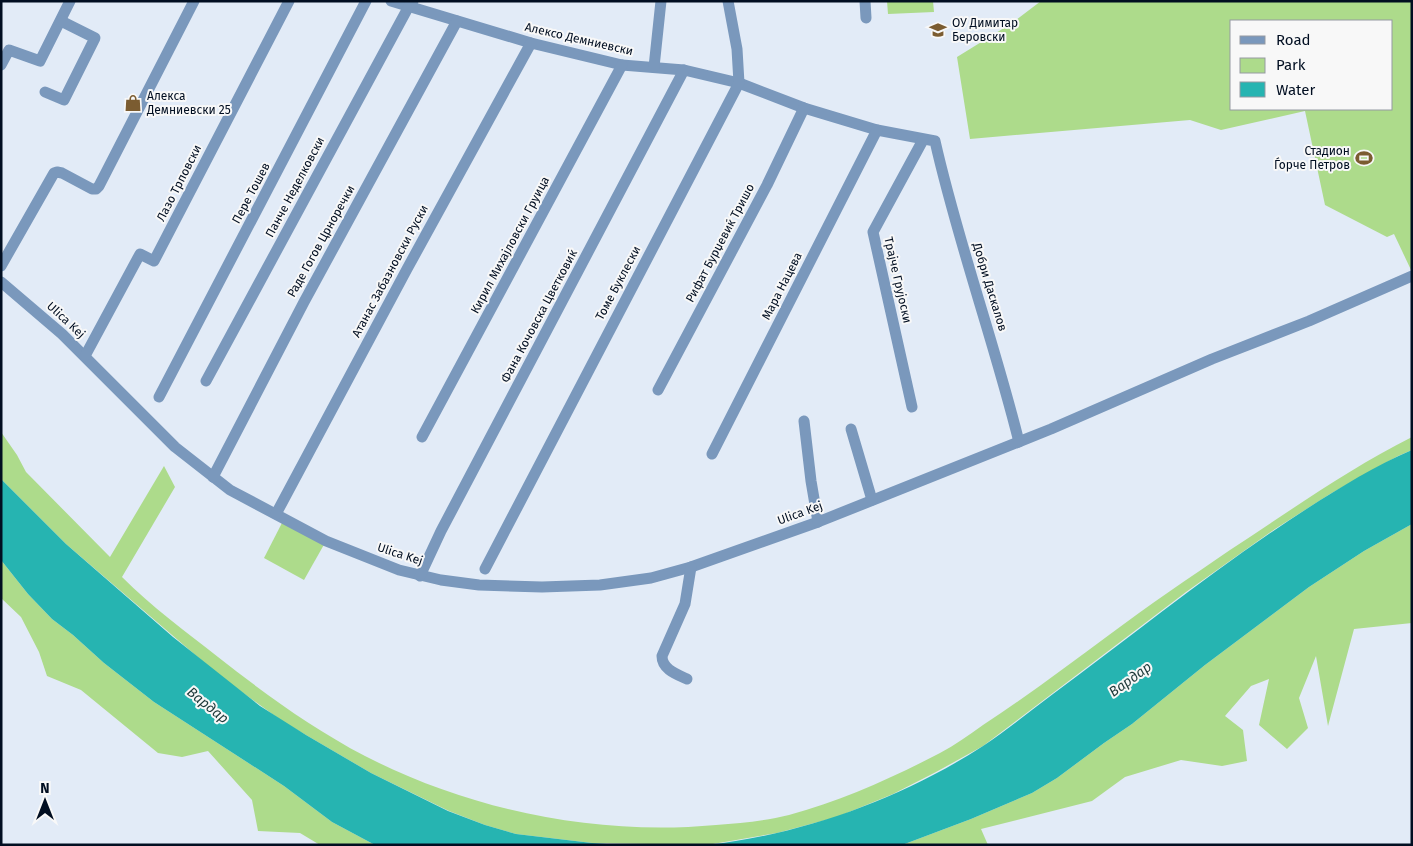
<svg xmlns="http://www.w3.org/2000/svg" width="1413" height="846" viewBox="0 0 1413 846" font-family="'Fira Sans',sans-serif">
<style>
.green{fill:#addb8b;fill-rule:evenodd}
.water{fill:#26b4b1}
.lines{fill:none;stroke-linecap:round;stroke-linejoin:round}
.minor{stroke:#7a98bc;stroke-width:11}
.labels{text-anchor:middle;stroke-width:4;stroke-linejoin:round;paint-order:stroke}
.poi-label{font-size:12px;fill:#010e21;stroke:#f8f8f8;text-anchor:start}
.street-label{font-size:12px;fill:#010e21;stroke:#f8f8f8}
.water-label{font-size:14px;font-style:italic;fill:#1d3939;stroke:#f8f8f8}
</style>
<rect width="100%" height="100%" fill="#e2ebf7"/>
<g class="green">
<path d="M887,1H933L934,12L888,14Z"/>
<path d="M1041,1H1412V272L1394,234L1387,237L1325,205L1305,111L1221,130L1190,120L970,139L957,57L1012,23ZM1232,21H1392V109H1232Z"/>
<path d="M1,432L17,455L26,472L110,557L164,466L175,487L122,577C152,607 185,631 218,657C265,694 312,728 365,756C472,811 597,836 716,825C741,823 765,821 789,815C841,801 892,778 940,753C955,745 969,735 983,725C1026,697 1067,666 1109,635C1149,605 1189,578 1230,550C1290,511 1348,469 1412,437V450L1398,456L1330,494L1275,529L1186,592L983,746L936,772L893,794L837,817L777,833L707,845L592,843L516,834L485,825L449,811L371,773L282,721L221,677L66,544L1,479Z"/>
<path d="M284,519L326,541L304,580L264,558Z"/>
<path d="M1412,524V623L1354,629L1328,726L1316,656L1299,698L1308,728L1287,749L1259,725L1269,679L1251,686L1225,716L1243,730L1247,761L1222,766L1181,760L1125,777L1092,801L981,829L988,845H902L971,819L1032,793L1057,778L1104,743L1132,724L1205,665L1309,587L1364,551Z"/>
<path d="M1,560L28,594L52,619L73,635L104,663L154,702L284,786L332,822L375,845H320L300,833L258,831L252,800L208,751L182,757L158,753L81,690L47,676L39,652L21,617L1,598Z"/>
</g>
<g class="water">
<path d="M1412,450V524L1364,551L1309,587L1205,665L1132,724L1104,743L1057,778L1032,793L971,819L902,845H707C804,834 901,799 983,746C1007,730 1030,711 1053,694C1137,632 1219,565 1308,508C1341,487 1376,465 1412,450Z"/>
<path d="M1,479L66,544L173,637L260,706L306,735L371,773L448,811L485,825L516,834L592,843L622,845H375L332,822L284,786L154,702L104,663L73,635L52,619L28,594L1,560Z"/>
</g>
<g class="lines">
<g class="minor">
<path d="M391,1L531,43L622,65L684,70L739,83L804,108L877,130L935,141C958,243 994,341 1019,442"/>
<path d="M865,1L866,18"/>
<path d="M1,65L9,50L40,61L70,1"/>
<path d="M654,67L661,1"/>
<path d="M45,92L64,100L95,38L61,21"/>
<path d="M1,266L54,173L57,172L62,173L92,189H96L99,186L194,1"/>
<path d="M1,282L62,334L175,447L230,490L326,541L399,570L441,580L479,585L542,587L600,585L651,578L691,567L818,522L1051,429L1212,359L1309,321L1412,276"/>
<path d="M85,356L140,254L154,261L289,1"/>
<path d="M206,381L409,6L413,1"/>
<path d="M658,390L767,185L804,108"/>
<path d="M159,397L366,1"/>
<path d="M912,407L873,232L923,140"/>
<path d="M804,421L811,481L818,522"/>
<path d="M851,429L872,500"/>
<path d="M422,437L622,65"/>
<path d="M712,454L877,130"/>
<path d="M213,477L304,302L457,21"/>
<path d="M276,514L407,269L531,43"/>
<path d="M485,569L739,83L737,49L728,1"/>
<path d="M420,576L441,531L684,70"/>
<path d="M687,679C676,674 662,669 662,656L685,604L691,567"/>
</g>
</g>
<defs>
<g id="school-bare" transform="scale(1.35)"><path d="M0-5L7-2L0 1L-7-2ZM-4 1L0 2.5L4 1V4Q0 6-4 4Z" fill="#7b5c31" stroke="#f8f8f8" stroke-width="2.5" paint-order="stroke"/></g>
<g id="shop-bare" transform="scale(1.35)"><path d="M-5-2.5h2.3a2.7 3.5 0 0 1 5.4 0H5L5.5 6h-11ZM-1.5-2.5h3a1.5 2.3 0 0 0-3 0Z" fill="#7b5c31" stroke="#f8f8f8" stroke-width="2.5" paint-order="stroke"/></g>
<g id="stadium-bare" transform="scale(1.35)"><path d="M0-5a6.5 5 0 1 0 0 10a6.5 5 0 1 0 0-10ZM-3.5-1.8h7v3.6h-7Z" fill="#7b5c31" stroke="#f8f8f8" stroke-width="2.5" paint-order="stroke"/></g>
</defs>
<g fill-rule="evenodd">
<use href="#school-bare" x="938" y="30"/>
<use href="#shop-bare" x="133" y="103"/>
<use href="#stadium-bare" x="1364" y="158"/>
</g>
<g class="labels">
<g class="poi-label">
<text x="952" y="27">ОУ Димитар<tspan x="952" dy="14">Беровски</tspan></text>
<text x="147" y="100">Алекса<tspan x="147" dy="14">Демниевски 25</tspan></text>
<text x="1350" y="155" text-anchor="end">Стадион<tspan x="1350" dy="14">Ѓорче Петров</tspan></text>
</g>
<g class="street-label">
<text transform="translate(579 39) rotate(13)" y="4">Алексо Демниевски</text>
<text transform="translate(179 183) rotate(-63)" y="4">Лазо Трповски</text>
<text transform="translate(295 187) rotate(-62)" y="4">Панче Неделковски</text>
<text transform="translate(251 193) rotate(-62)" y="4">Пере Тошев</text>
<text transform="translate(321 241) rotate(-61)" y="4">Раде Гогов Црноречки</text>
<text transform="translate(720 243) rotate(-62)" y="4">Рифат Бурџевиќ Тришо</text>
<text transform="translate(510 245) rotate(-62)" y="4">Кирил Михајловски Груица</text>
<text transform="translate(390 271) rotate(-62)" y="4">Атанас Забазновски Руски</text>
<text transform="translate(898 280) rotate(77)" y="4">Трајче Грујоски</text>
<text transform="translate(618 283) rotate(-62)" y="4">Томе Буклески</text>
<text transform="translate(782 286) rotate(-63)" y="4">Мара Нацева</text>
<text transform="translate(990 287) rotate(73)" y="4">Добри Даскалов</text>
<text transform="translate(539 316) rotate(-62)" y="4">Фана Кочовска Цветковиќ</text>
<text transform="translate(66 320) rotate(43)" y="4">Ulica Kej</text>
<text transform="translate(800 513) rotate(-20)" y="4">Ulica Kej</text>
<text transform="translate(400 554) rotate(18)" y="4">Ulica Kej</text>
</g>
<g class="water-label">
<text transform="translate(1130 679) rotate(-36)" y="5">Вардар</text>
<text transform="translate(208 705) rotate(39)" y="5">Вардар</text>
</g>
</g>
<rect width="1413" height="846" fill="none" stroke="#010e21" stroke-width="5"/>
<rect x="1230" y="20" width="162" height="90" fill="#f8f8f8" stroke="#959aa2"/>
<rect x="1240" y="36" width="25" height="8" fill="#7a98bc" stroke="#959aa2"/>
<text x="1276" y="45" font-size="15" fill="#010e21">Road</text>
<rect x="1240" y="58" width="25" height="15" fill="#addb8b" stroke="#959aa2"/>
<text x="1276" y="70" font-size="15" fill="#010e21">Park</text>
<rect x="1240" y="82" width="25" height="15" fill="#26b4b1" stroke="#959aa2"/>
<text x="1276" y="95" font-size="15" fill="#010e21">Water</text>
<g transform="translate(45 801)" stroke="#f8f8f8" stroke-width="4" paint-order="stroke">
<path d="M0-4L9 19L0 12L-9 19Z" fill="#010e21"/>
<text y="-8" font-size="14" font-weight="bold" text-anchor="middle" fill="#010e21">N</text>
</g>
</svg>
